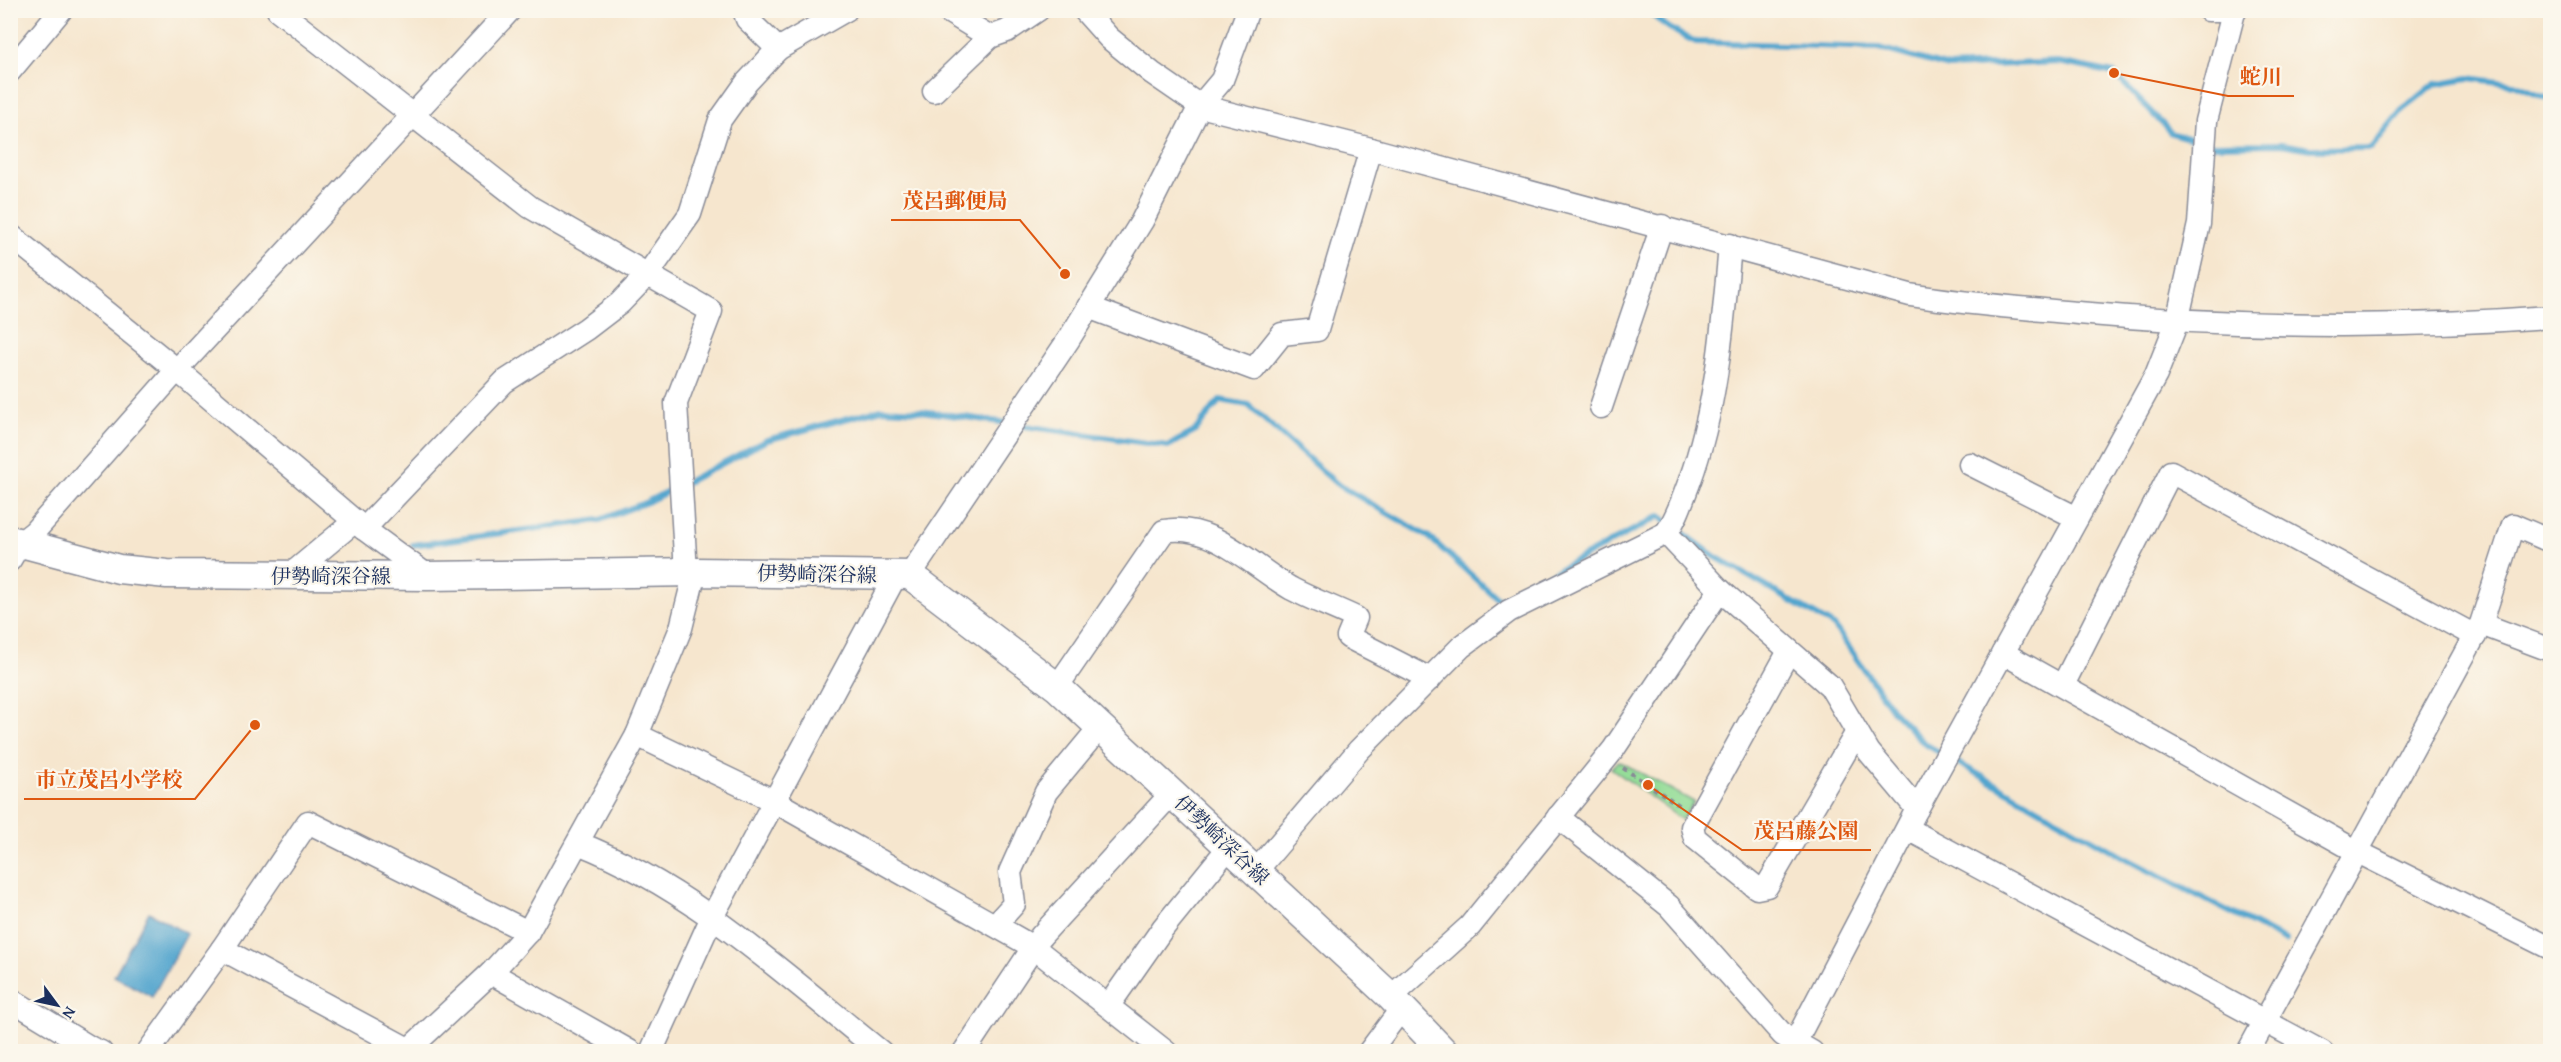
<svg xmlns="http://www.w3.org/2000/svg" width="2561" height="1062" viewBox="0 0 2561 1062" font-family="'Gentium Book Plus','Noto Serif JP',serif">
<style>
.green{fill:#95dd98;stroke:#58867b;stroke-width:1.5}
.water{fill:#53a5ce;stroke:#376a96;stroke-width:1.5}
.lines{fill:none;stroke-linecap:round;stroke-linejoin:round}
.stream{stroke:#53a5ce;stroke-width:6}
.minor-casing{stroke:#888a96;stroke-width:25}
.major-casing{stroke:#888a96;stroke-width:31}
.path{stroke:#888a96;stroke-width:4;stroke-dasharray:4.5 4.5;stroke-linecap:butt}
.minor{stroke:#fff;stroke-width:22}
.major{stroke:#fff;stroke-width:28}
.labels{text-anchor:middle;stroke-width:4.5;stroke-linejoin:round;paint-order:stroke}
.street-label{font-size:20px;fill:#1b2f5e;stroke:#fbf7ec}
.leader{fill:none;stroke:#de5710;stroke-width:2}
.callout-dot{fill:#de5710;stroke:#fbf7ec;stroke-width:2}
.callout-label{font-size:21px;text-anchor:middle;font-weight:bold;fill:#de5710;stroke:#fbf7ec;stroke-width:4.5;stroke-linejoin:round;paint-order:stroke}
</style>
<rect width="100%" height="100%" fill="#fbf7ec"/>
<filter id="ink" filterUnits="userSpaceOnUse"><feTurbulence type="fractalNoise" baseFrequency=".0167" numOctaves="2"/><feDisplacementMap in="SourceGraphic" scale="12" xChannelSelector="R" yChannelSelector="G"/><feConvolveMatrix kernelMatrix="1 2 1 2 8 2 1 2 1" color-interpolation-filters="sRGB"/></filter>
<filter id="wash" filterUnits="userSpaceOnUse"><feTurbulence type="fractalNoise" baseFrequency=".008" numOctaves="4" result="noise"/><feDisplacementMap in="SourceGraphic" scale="24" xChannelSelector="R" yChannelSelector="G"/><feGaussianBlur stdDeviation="1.35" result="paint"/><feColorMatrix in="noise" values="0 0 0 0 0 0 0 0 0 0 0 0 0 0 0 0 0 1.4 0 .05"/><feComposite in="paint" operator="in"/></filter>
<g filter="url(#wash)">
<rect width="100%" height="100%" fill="#f6e6ce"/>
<path class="green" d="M1619,761L1694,802L1682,820L1611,768Z"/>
<path class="water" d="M149,912L187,934L152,997L114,976Z"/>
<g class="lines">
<g class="stream">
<path d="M1647,10C1662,25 1677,34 1696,42L1879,48L1949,67L2058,62L2114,73L2171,133L2201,142"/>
<path d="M2210,145L2281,144L2310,149L2371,148L2402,110L2435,84L2468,78L2514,84L2550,99"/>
<path d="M1017,425L1168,446L1194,432L1220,400L1248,405L1337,484L1429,537L1500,601L1660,516L1714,556L1834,626L1893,711L1925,744L2125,858L2286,941"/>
<path d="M685,483L767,440L882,409L921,411L1007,423"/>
<path d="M413,545L600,520L647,502L676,487"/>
</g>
</g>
</g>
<g filter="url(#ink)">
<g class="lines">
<g class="minor-casing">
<g id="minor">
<path d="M278,10L530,207L711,311L676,403L686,573"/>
<path d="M744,10L747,19L778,49"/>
<path d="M946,10L990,37L1007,31L1038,10"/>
<path d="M1084,10L1109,38L1152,73L1200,106L1371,149L1910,295C1966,304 2021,308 2078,313C2235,327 2393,329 2550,317"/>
<path d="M2208,10H2236"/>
<path d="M10,71L61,10"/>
<path d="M934,91L990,37"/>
<path d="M10,235L177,370L364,529L428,576"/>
<path d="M1088,307L1254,369L1282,334L1317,330L1371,149"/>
<path d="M1601,407L1662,226"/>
<path d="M1970,464L2077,518"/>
<path d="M364,529L504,382L586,329L620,303L648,274L690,214L720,120L747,82L778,49L846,10"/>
<path d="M1666,533L1720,590L1830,686L1869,752L1917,809"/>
<path d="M10,560L20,543L34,532L177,370L510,10"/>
<path d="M910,575L1069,339L1142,221L1200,106L1222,80L1248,10"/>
<path d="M289,576L355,521"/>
<path d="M2481,624L2550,650"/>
<path d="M1789,651L1692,827L1695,838L1757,888L1767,886L1857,732"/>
<path d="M2003,653L2356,851L2550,948"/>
<path d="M2063,685L2171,472L2475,636"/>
<path d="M1057,687L1164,531C1212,521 1254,568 1292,589C1313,600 1335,608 1356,618L1348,637L1430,679"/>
<path d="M637,735L774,801L1033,947L1166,1052"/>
<path d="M1558,817L1669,906L1783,1035L1812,1052"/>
<path d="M1908,829L2322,1052"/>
<path d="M578,843C693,888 786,976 881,1052"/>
<path d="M1256,871L1359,750L1461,647L1509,611L1666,533C1677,518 1682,501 1689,483C1717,407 1723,326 1730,245"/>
<path d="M995,925L1014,904L1010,872L1046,792L1100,727"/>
<path d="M222,949L408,1049"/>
<path d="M491,973L631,1052"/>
<path d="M1391,997L1470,926L1613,750L1720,590"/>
<path d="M10,999L91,1048L101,1052"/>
<path d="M1109,1005L1163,928L1229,847"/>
<path d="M148,1052L222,949L308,822L528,932"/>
<path d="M406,1052L491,973L528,932L637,735L681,628L695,572"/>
<path d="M651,1052L712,917L896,575"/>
<path d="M964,1052L1041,936L1172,793"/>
<path d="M1369,1052L1402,1008"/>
<path d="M1790,1052L1917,809L2156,375L2177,322L2199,224L2206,121L2234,12"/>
<path d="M2248,1052L2481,624L2513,525L2550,541"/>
</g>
</g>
<g class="major-casing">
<path id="major" d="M10,540L119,569L167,574L428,576L695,572L910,575L1057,687L1391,997L1444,1052"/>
</g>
<path class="path" d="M1623,768L1682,807"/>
<use href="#minor" class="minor"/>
<use href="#major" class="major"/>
</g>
</g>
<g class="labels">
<g class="street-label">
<text transform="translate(817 574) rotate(1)" y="7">伊勢崎深谷線</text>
<text x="331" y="583">伊勢崎深谷線</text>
<text transform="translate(1222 840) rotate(43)" y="7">伊勢崎深谷線</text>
</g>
</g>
<path class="leader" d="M2114 73L2228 96H2294M1065 274L1020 220H891M255 725L195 799H24M1648 785L1742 850H1871"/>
<g class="callout-dot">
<circle cx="2114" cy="73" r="6"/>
<circle cx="1065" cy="274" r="6"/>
<circle cx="255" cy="725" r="6"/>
<circle cx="1648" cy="785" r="6"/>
</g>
<g class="callout-label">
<text x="2261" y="84">蛇川</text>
<text x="955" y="208">茂呂郵便局</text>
<text x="109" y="787">市立茂呂小学校</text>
<text x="1806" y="838">茂呂藤公園</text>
</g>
<rect width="2561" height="1062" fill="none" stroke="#fbf7ec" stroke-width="36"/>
<g transform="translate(57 1005) rotate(123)" stroke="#fbf7ec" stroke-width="4.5" paint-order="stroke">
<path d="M0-4.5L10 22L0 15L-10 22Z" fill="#1b2f5e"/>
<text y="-9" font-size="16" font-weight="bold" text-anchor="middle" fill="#1b2f5e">N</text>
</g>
</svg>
